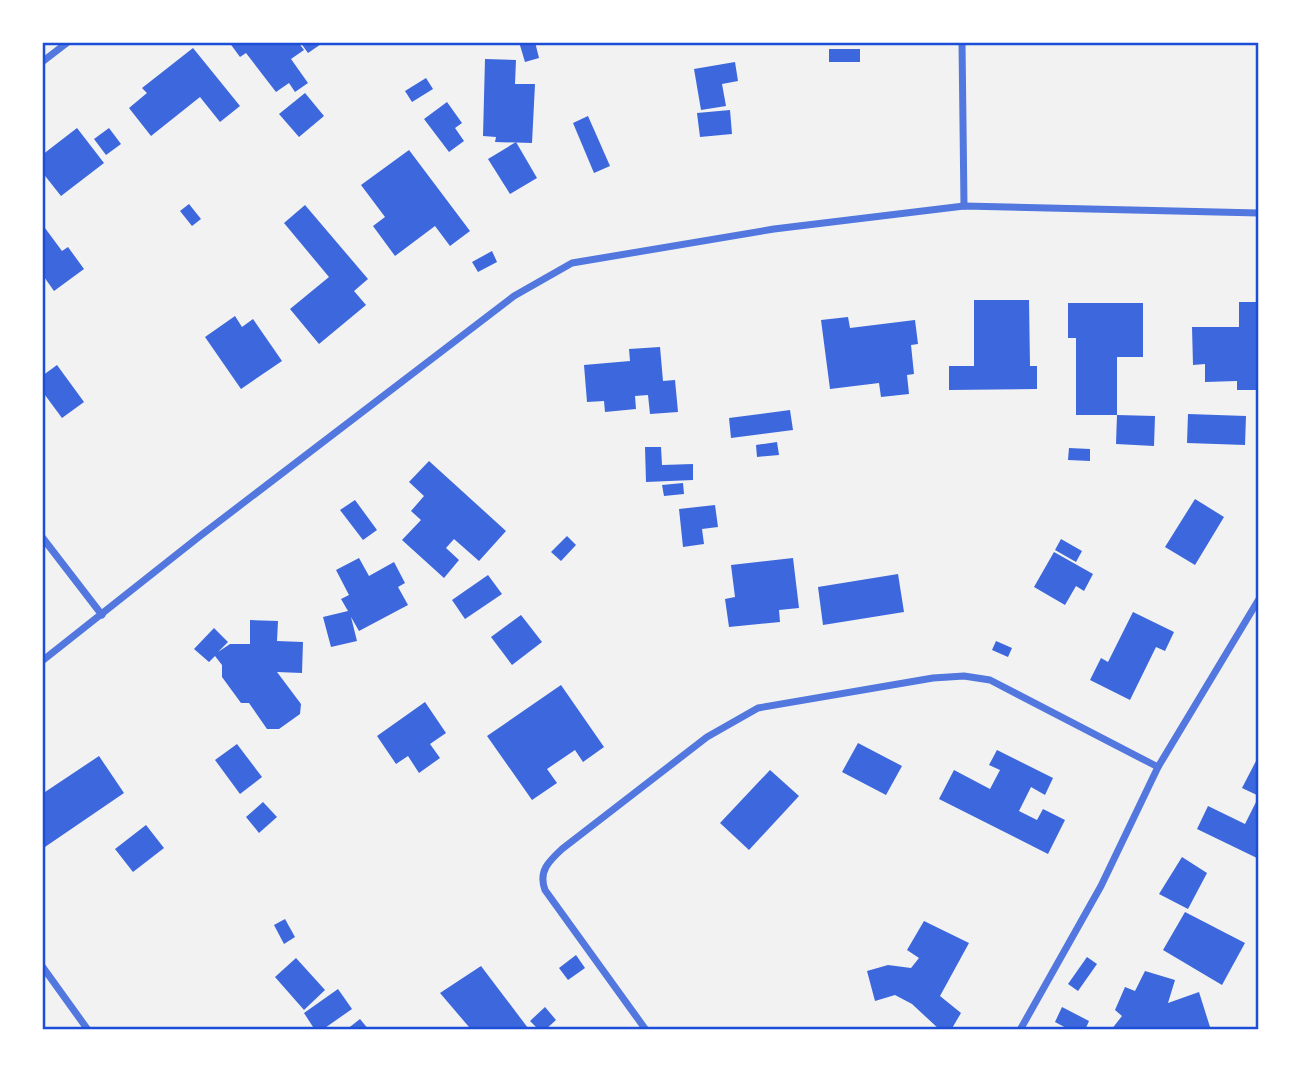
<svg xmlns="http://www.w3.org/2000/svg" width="1301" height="1072" viewBox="0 0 1301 1072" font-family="Lato,sans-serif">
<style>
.building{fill:#3d67dc}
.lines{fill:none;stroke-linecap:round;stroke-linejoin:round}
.minor{stroke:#5277de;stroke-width:7}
.neatline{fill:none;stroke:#1d4ed8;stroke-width:2.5}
</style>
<rect width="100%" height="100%" fill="#f2f2f2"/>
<g class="building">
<path d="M229,42H298L304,50L291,59L308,83L295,92L289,83L276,92L246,53L240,57Z"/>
<path d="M300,42H324L308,53Z"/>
<path d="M519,42H535L539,58L525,62Z"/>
<path d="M193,48L240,106L220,122L200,97L151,136L129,108L147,93L142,88Z"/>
<rect x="829" y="49" width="31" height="13"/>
<path d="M485,59L516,60L515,84H535L532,143L495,142L496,137L483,136Z"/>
<path d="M735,62L738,81L722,84L726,106L701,110L694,69Z"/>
<path d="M426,78L433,89L412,102L405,91Z"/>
<path d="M305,93L324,116L299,137L279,114Z"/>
<path d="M447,102L462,123L455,128L464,141L449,152L424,119Z"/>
<path d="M730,110L732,134L700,137L697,113Z"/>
<path d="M588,116L610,166L594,173L573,123Z"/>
<path d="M77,128L104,163L61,196L42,172V155Z"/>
<path d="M109,128L121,144L106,155L94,139Z"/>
<path d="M516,142L537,178L510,194L488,159Z"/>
<path d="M409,150L470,231L450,246L435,226L395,256L373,226L385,217L361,185Z"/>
<path d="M189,204L201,219L192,226L180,211Z"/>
<path d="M305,205L368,279L354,291L366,305L319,344L290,309L329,277L284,223Z"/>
<path d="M42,224L62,251L68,247L84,269L54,291L42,274Z"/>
<path d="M492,251L497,262L478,272L472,262Z"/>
<path d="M974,300H1029L1030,366H1037V389L949,390V366H974Z"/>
<path d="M1239,302H1259V390H1237V381L1205,382V364L1193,365L1192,327H1239Z"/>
<path d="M1068,303H1143V357H1117V415H1076V338H1068Z"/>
<path d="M235,316L242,327L253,319L282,361L241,389L205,337Z"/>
<path d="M848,317L850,328L915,320L918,344L911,345L914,374L907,375L909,394L881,397L879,383L830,389L821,320Z"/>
<path d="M660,347L663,381L675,380L678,412L650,414L648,395L635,396L636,409L605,412L604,401L587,402L584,365L630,361L629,349Z"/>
<path d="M57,365L84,402L62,418L42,391V376Z"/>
<path d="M790,410L793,430L731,438L729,418Z"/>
<path d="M1188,414L1246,416L1245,445L1187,443Z"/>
<path d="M1117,415L1155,416L1154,446L1116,444Z"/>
<path d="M777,442L779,455L757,457L756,445Z"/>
<path d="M645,447H661L662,465L693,464V480L646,482Z"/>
<path d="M1069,448L1090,449V461L1068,460Z"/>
<path d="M429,461L506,531L479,561L454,539L446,548L459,560L444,578L402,540L421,520L411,511L424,496L409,482Z"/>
<path d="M683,483L684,494L664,496L662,485Z"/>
<path d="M1195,499L1224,517L1195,565L1165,547Z"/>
<path d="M355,500L377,530L363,540L340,510Z"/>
<path d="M715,505L718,527L702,529L704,544L683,547L679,509Z"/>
<path d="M567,536L576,545L561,561L551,552Z"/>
<path d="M1061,539L1082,551L1076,562L1055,550Z"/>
<path d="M1054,552L1093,574L1084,591L1076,586L1065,605L1034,587Z"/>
<path d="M359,558L369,576L394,562L405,583L398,587L408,605L359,631L351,617L357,641L331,647L323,617L348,611L341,599L349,595L336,570Z"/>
<path d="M793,558L799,608L779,610L780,622L729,627L725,599L735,597L731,565Z"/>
<path d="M898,574L904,612L823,625L818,587Z"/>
<path d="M488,575L502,594L465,619L452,600Z"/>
<path d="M1133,612L1174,632L1165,651L1156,647L1130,700L1090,680L1101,658L1108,662Z"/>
<path d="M521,615L542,642L512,665L491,637Z"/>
<path d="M250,620L278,621L277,641L303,642L302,673L277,672L301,704L300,714L279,729H267L249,703H241L222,677V665L215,656L209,662L194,649L214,628L228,642L218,652L230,644H250Z"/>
<path d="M996,641L1012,648L1008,657L992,650Z"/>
<path d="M561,685L604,747L583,762L575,750L547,769L557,783L532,800L487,736Z"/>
<path d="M425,702L446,733L430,744L440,758L419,773L408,756L396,764L377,736Z"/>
<path d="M858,743L902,766L886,795L842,772Z"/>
<path d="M237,744L262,777L240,794L215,760Z"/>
<path d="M997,750L1053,778L1045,795L1031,787L1019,811L1037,820L1043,809L1065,820L1048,854L939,799L954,770L990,789L1000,770L989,765Z"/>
<path d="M99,756L124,793L42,849V794Z"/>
<path d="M1256,761L1259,763V796L1242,788Z"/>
<path d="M770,770L799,796L749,850L720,823Z"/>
<path d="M1259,796V859L1197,829L1208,806L1245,824Z"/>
<path d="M263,802L277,817L259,833L246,817Z"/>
<path d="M146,825L164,848L133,872L115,849Z"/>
<path d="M1182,857L1207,873L1188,909L1159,894Z"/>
<path d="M1185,912L1245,943L1222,985L1163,950Z"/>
<path d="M285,919L295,937L284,944L274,925Z"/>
<path d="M924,921L969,943L940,996L961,1013L951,1030H940L912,1004L895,995L875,1001L867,971L888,965L911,968L919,958L907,950Z"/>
<path d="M576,955L585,968L568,980L559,968Z"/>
<path d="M1087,957L1097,964L1078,991L1068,984Z"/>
<path d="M296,958L325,990L304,1010L275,977Z"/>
<path d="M481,966L528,1028L525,1030H466L469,1027L440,993Z"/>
<path d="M1145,971L1175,980L1168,1003L1199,992L1210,1027L1204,1030H1111L1122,1016L1115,1010L1125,987L1135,991Z"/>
<path d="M338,989L352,1009L322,1030H315L304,1013Z"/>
<path d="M545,1007L556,1020L545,1030H539L530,1021Z"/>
<path d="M1062,1007L1089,1021L1085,1030H1070L1055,1022Z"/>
<path d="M360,1019L369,1030H346Z"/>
</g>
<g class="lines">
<g class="minor">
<path d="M962,42L964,206"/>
<path d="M42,62L68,42"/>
<path d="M42,537L102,615"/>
<path d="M42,661L200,536L514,296L572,263L774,229L964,206L1259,213"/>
<path d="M42,966L88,1030"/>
<path d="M646,1030L545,890C538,871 549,861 562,849L707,737L758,708L933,678L964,676L990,680L1158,767"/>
<path d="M1020,1030L1101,886L1158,767L1259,599"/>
</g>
</g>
<rect width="1301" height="1072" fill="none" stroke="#ffffff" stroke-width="88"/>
<rect x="44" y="44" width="1213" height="984" class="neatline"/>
</svg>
